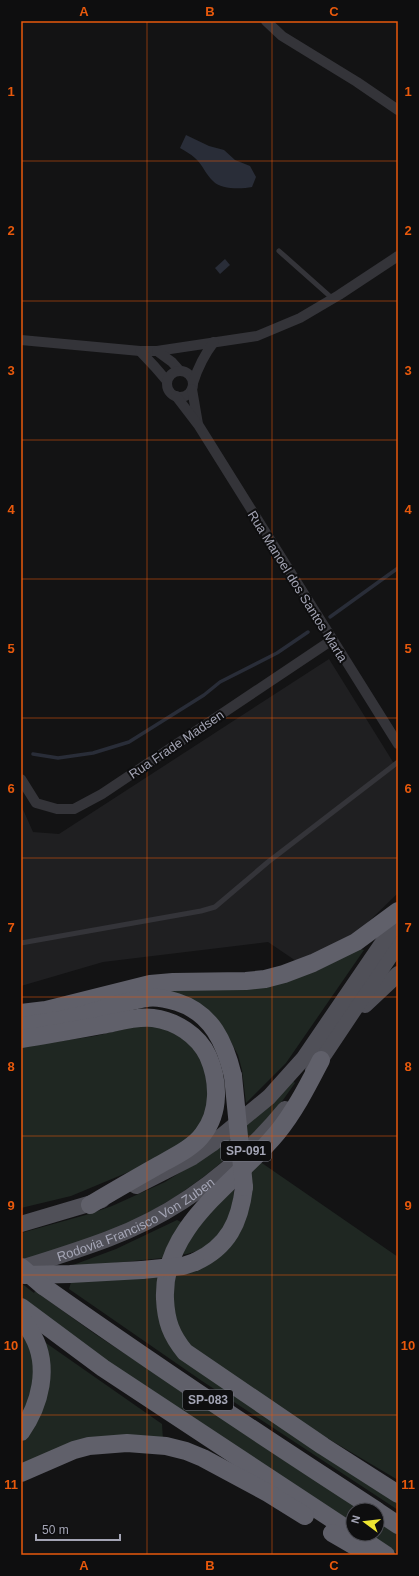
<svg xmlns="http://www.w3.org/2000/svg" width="419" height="1576" viewBox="0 0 419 1576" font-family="Arial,sans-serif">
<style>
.built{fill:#1f1f21}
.green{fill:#1f2722}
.water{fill:#292d38}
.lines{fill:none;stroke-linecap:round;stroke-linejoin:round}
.stream{stroke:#292d38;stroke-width:3.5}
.lane{stroke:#343439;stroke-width:5}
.street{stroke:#343439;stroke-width:10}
.primary{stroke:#505058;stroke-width:16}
.highway{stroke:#60606a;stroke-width:18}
.highway-bridge{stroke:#60606a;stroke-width:18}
.grid{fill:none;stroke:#e8590c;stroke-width:1;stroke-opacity:0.55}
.labels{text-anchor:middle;stroke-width:4;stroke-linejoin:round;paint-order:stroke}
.shield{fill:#0e0e0f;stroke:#777883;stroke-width:1}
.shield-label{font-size:12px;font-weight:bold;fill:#a4a5b5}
.street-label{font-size:13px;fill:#a4a5b5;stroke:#0e0e0f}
.neatline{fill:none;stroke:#e8590c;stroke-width:1.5}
.grid-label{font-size:13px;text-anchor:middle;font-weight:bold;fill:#e8590c}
</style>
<rect width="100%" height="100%" fill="#131314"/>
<path class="built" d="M329,659L398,770V893L357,933L299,963L268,942L103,962L21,986V805L33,832L59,834Z"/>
<g class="green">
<path d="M357,948L364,950L286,1063L246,1103L242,1070L238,1055L224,1029L169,992L171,989L241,988Z"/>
<path d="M147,1024L161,1026L193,1044L206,1068L210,1105L193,1136L143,1166L71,1196L21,1208V1047L95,1036Z"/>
<path d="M293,1081L295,1083C288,1093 280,1105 271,1114C223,1167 169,1208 102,1234C75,1244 48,1252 21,1261V1233L89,1214L112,1206L165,1182L208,1155Z"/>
<path d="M259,1161L398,1257V1480L256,1396L191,1351L172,1314L174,1275L218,1254L251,1167Z"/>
<path d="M234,1185C235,1220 217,1251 180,1255L186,1242Z"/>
<path d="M177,1220L183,1223L172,1240L163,1258L65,1268L116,1249Z"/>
<path d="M159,1277L165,1334L398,1501V1510L202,1381L69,1289L72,1279Z"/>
<path d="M21,1283L34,1293L35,1291L95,1334L362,1510H353V1523L148,1390L21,1301Z"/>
<path d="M21,1330L24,1334L34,1361L33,1391L21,1420Z"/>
<path d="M46,1343L162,1424L163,1440L21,1466V1441L24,1438Z"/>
<path d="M377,1520L398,1534V1554L370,1534H377Z"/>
</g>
<g class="water">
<path d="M186,135L209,146L224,150L235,160L250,166L256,177L252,187C242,189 221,190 213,181C206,175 203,165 195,158C191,154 185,151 180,148Z"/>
<path d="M225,259L230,265L220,274L215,268Z"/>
</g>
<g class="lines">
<g class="stream">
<path d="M330,617L398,568"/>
<path d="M33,754L58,758L93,753L129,742L204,695L220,682L277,653L308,632"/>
</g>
<g class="lane">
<path d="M279,251L333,299"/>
<path d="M21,943L201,911L215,907L268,862L398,762"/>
</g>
<g class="street">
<path d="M266,21L282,36L357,82L398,110"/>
<path d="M21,340L140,351H157L257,336L300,318L339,295L398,256"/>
<path d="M140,351L155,367L167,381"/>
<path d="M157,351L172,362L180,371"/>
<circle cx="180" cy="384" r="13"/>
<path d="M193,383C198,367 204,355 214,342"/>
<path d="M192,389L198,424"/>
<path d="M176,396L199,426L398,744"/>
<path d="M21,779L36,803L57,809H74L102,794L332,640"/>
</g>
<g class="primary">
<path d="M365,1005L398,974"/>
<path d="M313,1071L398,944"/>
<path d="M136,1186L193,1157L212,1144L269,1097L304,1058L390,932L398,922"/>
<path d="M21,1224L102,1200"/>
<path id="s1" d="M21,1268C50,1259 79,1250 108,1239C178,1213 238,1166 285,1109"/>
</g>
<g class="highway">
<path d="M21,1013L46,1010L150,984L173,982L246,981L265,979L284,974L313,963L356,942L398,911"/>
<path d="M21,1026C40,1023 60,1021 78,1016C101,1010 124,1001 147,998C156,996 167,999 177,1002C212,1013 225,1043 233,1076"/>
<path d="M21,1039C48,1035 75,1030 102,1025C118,1022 136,1016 153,1018C176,1021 198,1035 208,1056C219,1081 220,1112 203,1134C193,1148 173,1157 159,1165C136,1178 113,1191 90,1205"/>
<path d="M321,1060C308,1085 295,1111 277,1133C235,1184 162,1225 165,1299C166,1321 171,1335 185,1352L323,1446L398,1494"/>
<path d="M195,1262C228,1247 240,1222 244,1187"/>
<path d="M24,1275L70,1274L142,1270"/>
<path d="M43,1286C152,1363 263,1437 376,1510"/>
<path d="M21,1307L103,1368L353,1533"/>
<path d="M21,1318C25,1324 30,1330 33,1336C50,1367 40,1405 21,1432"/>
<path d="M21,1473L74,1450L89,1446L127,1443L166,1446L186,1451L203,1458L268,1493L305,1516"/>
<path d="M377,1511L398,1525"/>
<path d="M332,1533L370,1555"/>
<path d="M362,1539L386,1555"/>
</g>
<g class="highway-bridge">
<path d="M233,1076L244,1187"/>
<path d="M21,1267L43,1286"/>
<path d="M142,1270L183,1266L195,1262"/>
</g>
</g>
<path class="grid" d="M147,21V1555M272,21V1555M21,161H398M21,301H398M21,440H398M21,579H398M21,718H398M21,858H398M21,997H398M21,1136H398M21,1275H398M21,1415H398"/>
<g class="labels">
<g class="shield">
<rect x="221" y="1141" width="50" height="20" rx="3"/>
<rect x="183" y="1390" width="50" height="20" rx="3"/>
</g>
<g class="shield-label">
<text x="246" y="1155">SP-091</text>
<text x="208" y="1404">SP-083</text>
</g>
<g class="street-label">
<text transform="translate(298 586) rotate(58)" y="5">Rua Manoel dos Santos Marta</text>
<text transform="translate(176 744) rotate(-34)" y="5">Rua Frade Madsen</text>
<text dy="5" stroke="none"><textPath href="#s1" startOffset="125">Rodovia Francisco Von Zuben</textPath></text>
</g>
</g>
<rect width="419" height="1576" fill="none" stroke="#0e0e0f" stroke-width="44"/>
<g transform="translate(365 1522) rotate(285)"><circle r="19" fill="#0e0e0f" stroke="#4a4a51"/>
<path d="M0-3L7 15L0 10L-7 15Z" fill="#eee531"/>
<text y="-6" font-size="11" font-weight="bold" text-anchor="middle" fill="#a4a5b5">N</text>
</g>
<path d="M36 1534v6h84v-6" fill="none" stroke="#a4a5b5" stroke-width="2"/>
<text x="42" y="1534" font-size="12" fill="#a4a5b5" stroke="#0e0e0f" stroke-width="3" paint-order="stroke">50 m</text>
<rect x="22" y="22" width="375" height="1532" class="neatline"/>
<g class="grid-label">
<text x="84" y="16">A</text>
<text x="210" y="16">B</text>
<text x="334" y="16">C</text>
<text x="11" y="96">1</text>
<text x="408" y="96">1</text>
<text x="11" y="235">2</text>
<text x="408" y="235">2</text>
<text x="11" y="375">3</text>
<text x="408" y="375">3</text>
<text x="11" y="514">4</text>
<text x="408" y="514">4</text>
<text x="11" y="653">5</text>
<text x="408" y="653">5</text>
<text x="11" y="793">6</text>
<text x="408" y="793">6</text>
<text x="11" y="932">7</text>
<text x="408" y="932">7</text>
<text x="11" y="1071">8</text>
<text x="408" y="1071">8</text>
<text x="11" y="1210">9</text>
<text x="408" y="1210">9</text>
<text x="11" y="1350">10</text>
<text x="408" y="1350">10</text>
<text x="11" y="1489">11</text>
<text x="408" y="1489">11</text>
<text x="84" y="1570">A</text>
<text x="210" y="1570">B</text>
<text x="334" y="1570">C</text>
</g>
</svg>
